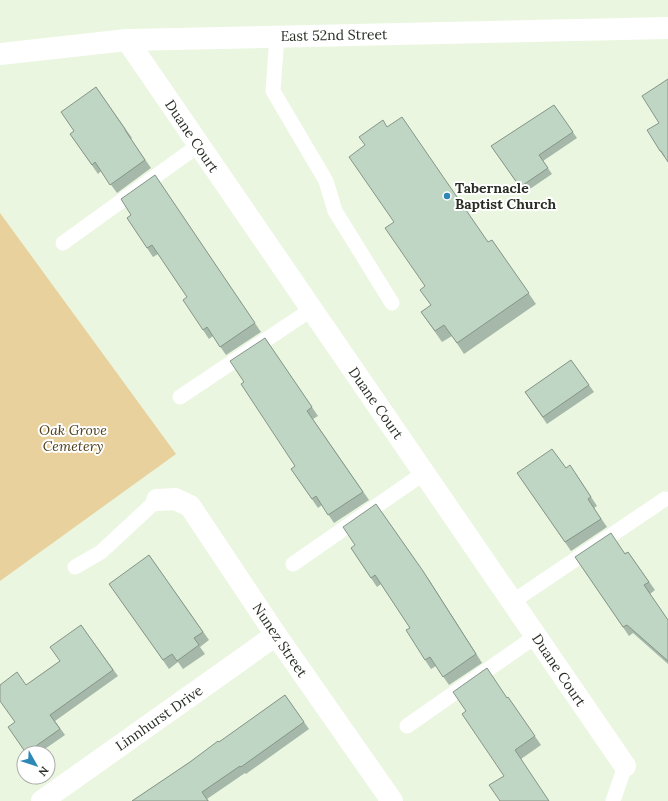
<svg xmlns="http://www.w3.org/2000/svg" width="668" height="801" viewBox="0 0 668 801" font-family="Lora,serif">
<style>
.green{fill:#e8d19c}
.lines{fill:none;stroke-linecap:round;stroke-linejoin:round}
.service{stroke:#fff;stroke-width:15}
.minor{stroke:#fff;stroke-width:22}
.secondary{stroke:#fff;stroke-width:22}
.wall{fill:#a5b8a9}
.shaded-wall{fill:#869689}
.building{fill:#c0d6c4;stroke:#869689}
.poi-dot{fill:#2e88b5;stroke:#fff;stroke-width:1.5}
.labels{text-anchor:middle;stroke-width:4;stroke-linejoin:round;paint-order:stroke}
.street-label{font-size:14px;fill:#292e25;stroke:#fff}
.poi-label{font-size:14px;font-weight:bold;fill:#292e25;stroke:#fff;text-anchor:start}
.park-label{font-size:14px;font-style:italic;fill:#4f401a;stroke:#fff}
</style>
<rect width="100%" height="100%" fill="#eaf6df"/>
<path class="green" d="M0,213L176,454L0,581Z"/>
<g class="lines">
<g class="service">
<path d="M277,36L273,91L326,181L335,211L392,303"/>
<path d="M63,243L199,145"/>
<path d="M180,397L312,309"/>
<path d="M293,564L424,473"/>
<path d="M75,567L101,552L157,500"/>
<path d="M512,602L665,499"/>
<path d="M407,726L536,636"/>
<path d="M613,801L625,766"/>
</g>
<g class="minor">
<path d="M127,40L625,766"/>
<path d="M157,500L175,499L190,506L276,635L392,801"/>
<path d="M42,801L276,635"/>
</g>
<path class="secondary" d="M0,54L127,40L668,28"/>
</g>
<g class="wall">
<path d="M668,79L665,157H664L660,151L659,123Z"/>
<path d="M96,87L132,138L131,139L151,168L117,193L101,171L98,174L70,134L74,131Z"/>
<path d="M554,105L577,138L543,161L552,174L524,193L491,146Z"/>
<path d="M387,127L488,242L492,240L536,304L464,354L452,336L442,342L421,312L431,305L425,286L394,222Z"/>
<path d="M155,175L261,332L226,355L213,336L209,339L203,330L187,297L158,254L153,257L127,218L131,215Z"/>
<path d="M265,338L318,416L313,419L369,500L334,523L322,505L318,508L291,469L295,466L244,382Z"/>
<path d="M571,360L594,392L547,424L525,392Z"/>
<path d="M566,468L576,474L597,506L594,508L607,527L571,551L517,473Z"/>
<path d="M351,548L429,580L482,663L449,685L436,666L431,669L425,660L410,628L381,584L377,587Z"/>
<path d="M628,552L655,590L650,594L668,620V664L633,633L629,636L575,557L625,553Z"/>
<path d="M149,555L209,640L200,647L205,654L183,669L178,662L169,669L115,592Z"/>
<path d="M81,625L118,676L55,721L65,735L39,753H26L15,722L26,685L60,661Z"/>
<path d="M285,695L309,729L246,774L245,773L207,799L209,801H132L219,742Z"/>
<path d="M508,697L541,745L521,759L504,776L507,698Z"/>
</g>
<path class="shaded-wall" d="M376,504L429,580L482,663Z"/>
<g class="building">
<path d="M668,79V162L661,151H660L647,130L659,123L642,96Z"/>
<path d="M96,87L125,129V130L145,160L110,185L95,162L92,165L70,134L74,131L61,112Z"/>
<path d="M554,105L573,132L539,155L548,168L520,187L491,146Z"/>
<path d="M402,117L488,242L492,240L529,293L457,343L444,325L435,331L421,312L431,305L420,290L425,286L385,228L394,222L349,157L365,145L359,137L383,120L387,127Z"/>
<path d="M155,175L255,323L220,347L207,327L203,330L183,300L187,297L152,245L147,248L127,218L131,215L121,199Z"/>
<path d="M265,338L312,407L307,411L363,492L328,515L316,496L312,499L291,469L295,466L241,384L244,382L230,361Z"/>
<path d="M571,360L589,385L543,417L525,392Z"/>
<path d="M552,449L566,468L570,465L591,497L588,499L601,519L565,542L517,473Z"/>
<path d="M376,504L423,571L476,654L443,677L430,657L425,660L406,630L410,628L375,575L371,578L351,548L355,545L343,527Z"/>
<path d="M611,533L625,554L628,552L649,582L644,585L668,620V661L627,625L623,627L575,557Z"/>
<path d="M149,555L203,632L194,638L199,645L177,661L172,654L163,660L109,584Z"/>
<path d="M81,625L113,670L50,715L60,729L26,753L8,727L15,722L0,701V685L17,672L26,685L60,661L50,647Z"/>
<path d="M487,668L507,698L508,697L535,736L515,750L549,801H500L489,785L504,776L462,714L466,711L453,692Z"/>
<path d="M285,695L304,722L241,767L240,766L202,792L208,801H132L190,762L218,741L219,742Z"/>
</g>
<circle class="poi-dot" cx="447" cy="196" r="4"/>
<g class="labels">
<g class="street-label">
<text transform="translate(334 35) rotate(-1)" y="5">East 52nd Street</text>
<text transform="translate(192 136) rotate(56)" y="5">Duane Court</text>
<text transform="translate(376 403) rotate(55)" y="5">Duane Court</text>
<text transform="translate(280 640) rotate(56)" y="5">Nunez Street</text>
<text transform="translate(559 670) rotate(56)" y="5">Duane Court</text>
<text transform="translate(159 718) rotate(-35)" y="5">Linnhurst Drive</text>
</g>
<g class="poi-label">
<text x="455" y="193">Tabernacle<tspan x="455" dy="16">Baptist Church</tspan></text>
</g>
<g class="park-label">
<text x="73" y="435">Oak Grove<tspan x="73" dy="16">Cemetery</tspan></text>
</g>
</g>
<g transform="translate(36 765) rotate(129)"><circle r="19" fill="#ffffff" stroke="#a9aba8"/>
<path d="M0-3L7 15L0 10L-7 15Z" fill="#2e88b5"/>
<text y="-6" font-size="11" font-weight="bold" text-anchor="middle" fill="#292e25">N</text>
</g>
</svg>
